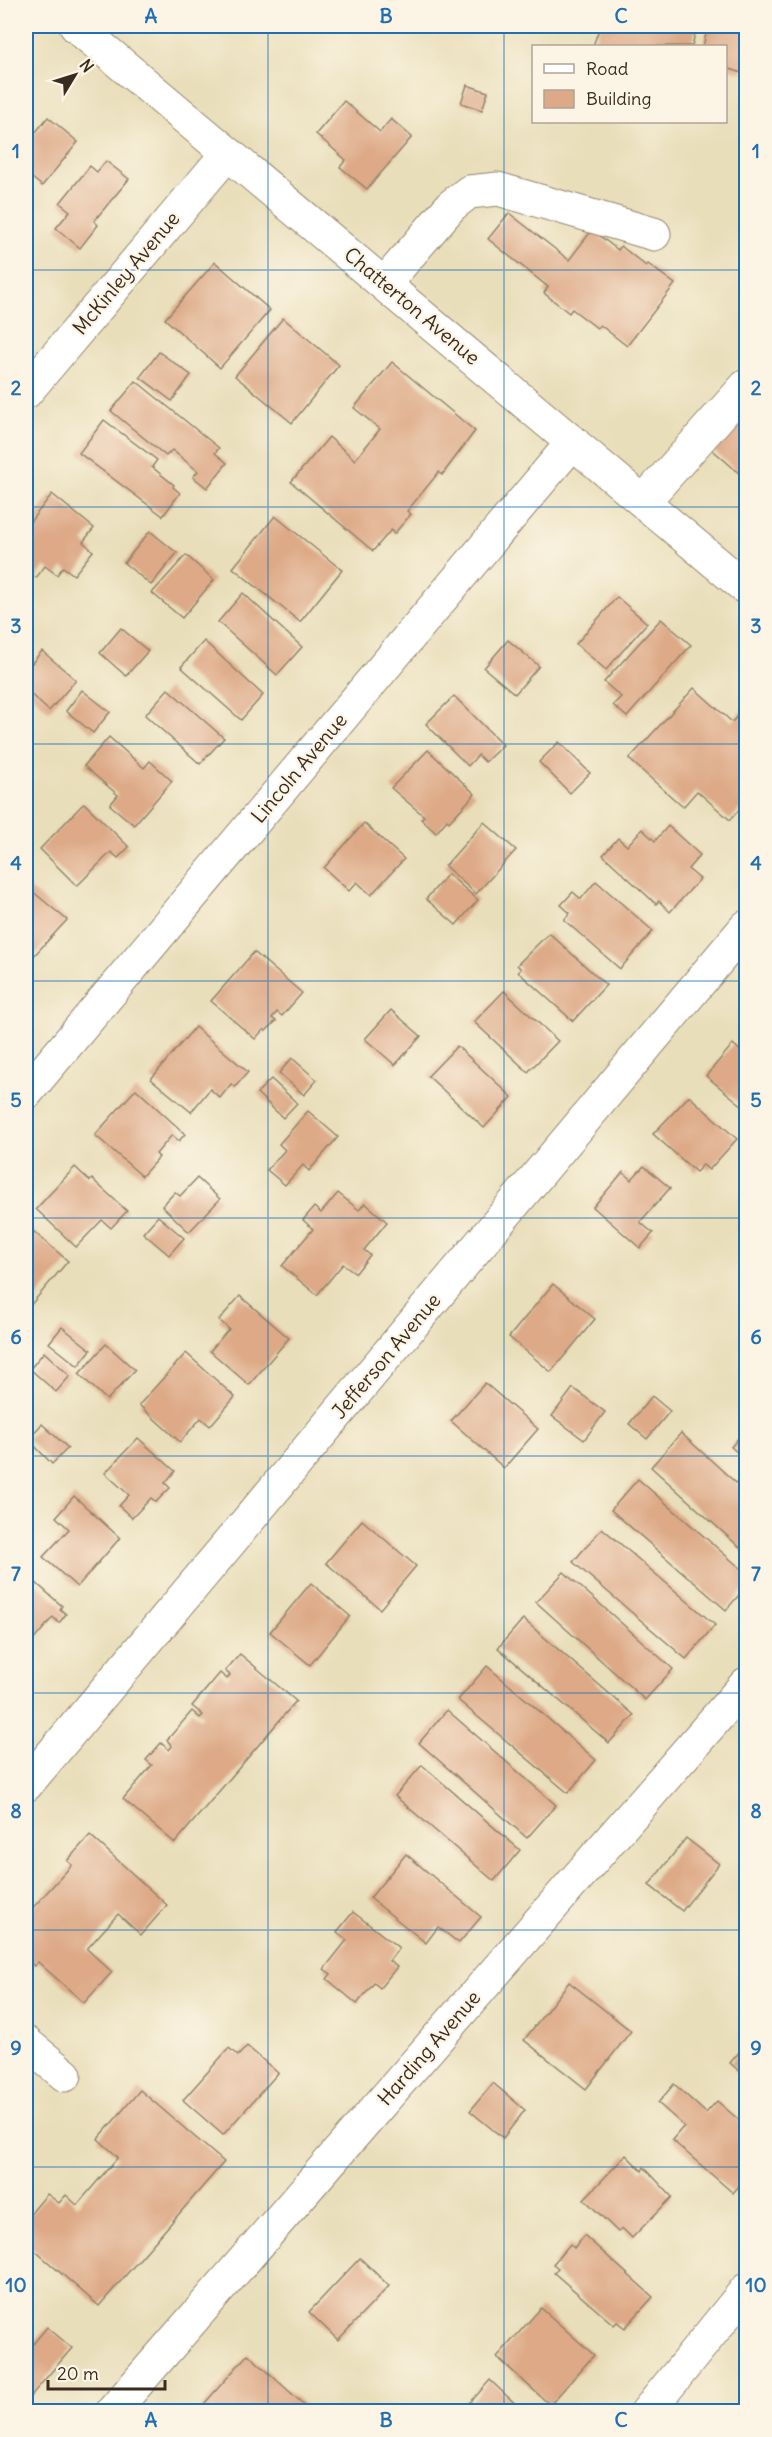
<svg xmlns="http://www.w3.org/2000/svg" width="772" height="2437" viewBox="0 0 772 2437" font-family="Delius,sans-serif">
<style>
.building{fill:#dda986}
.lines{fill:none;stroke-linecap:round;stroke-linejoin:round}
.minor-casing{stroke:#92846c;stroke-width:35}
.minor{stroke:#fff;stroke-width:33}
.grid{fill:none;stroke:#1f6fb2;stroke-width:1.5;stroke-opacity:0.55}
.labels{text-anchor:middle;stroke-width:4.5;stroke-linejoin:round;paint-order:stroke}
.street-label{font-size:20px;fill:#3b2a1e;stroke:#fcf5e5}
.neatline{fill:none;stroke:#1f6fb2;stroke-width:2}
.grid-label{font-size:20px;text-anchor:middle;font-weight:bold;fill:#1f6fb2}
</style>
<rect width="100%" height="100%" fill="#fcf5e5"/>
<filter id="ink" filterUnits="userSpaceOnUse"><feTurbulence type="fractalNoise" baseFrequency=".0167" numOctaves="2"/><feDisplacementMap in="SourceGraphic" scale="12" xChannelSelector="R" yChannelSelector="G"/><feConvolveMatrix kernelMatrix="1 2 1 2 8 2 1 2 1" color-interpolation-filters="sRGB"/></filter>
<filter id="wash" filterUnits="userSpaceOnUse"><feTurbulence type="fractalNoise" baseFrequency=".008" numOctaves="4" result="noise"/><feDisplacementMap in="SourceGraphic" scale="24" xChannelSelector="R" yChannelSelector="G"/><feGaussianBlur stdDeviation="1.35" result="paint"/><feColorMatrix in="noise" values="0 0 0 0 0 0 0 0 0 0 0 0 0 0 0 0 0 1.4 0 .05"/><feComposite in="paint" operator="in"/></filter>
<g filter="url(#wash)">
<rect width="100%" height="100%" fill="#e9deba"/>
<g id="blocks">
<g class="building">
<path d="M600,26H697L692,46H593Z"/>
<path d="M708,26H746V57L742,73L726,68V46H703Z"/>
<path d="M467,85L488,92L482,110L461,103Z"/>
<path d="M344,101L380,132L391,119L412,137L367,189L340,167L346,160L316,134Z"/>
<path d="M48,117L78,142L42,186L26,173V144Z"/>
<path d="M106,161L129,179L94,221L98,225L80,248L56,228L70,211L60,203L90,166L97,172Z"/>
<path d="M509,213L569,260L592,230L618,250L621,246L646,266L648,264L675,284L627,346L600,325L597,328L572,309L569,313L544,293L548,287L488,239Z"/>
<path d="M215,262L270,310L220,368L165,319Z"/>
<path d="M283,318L339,365L292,423L235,376Z"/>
<path d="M159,352L191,375L172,401L140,377Z"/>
<path d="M392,362L475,431L442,475L439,472L407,511L411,514L394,534L391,530L373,551L291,482L329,437L355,460L380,429L354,408Z"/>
<path d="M136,381L219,448L215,453L227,463L207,488L193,477L198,471L172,450L166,456L111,411Z"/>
<path d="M746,399V479L708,446Z"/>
<path d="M104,420L157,460L152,467L174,485L173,487L180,493L163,516L79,453Z"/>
<path d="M52,494L94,528L83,542L93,551L74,575L63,567L57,575L45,566L36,578L26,570V527Z"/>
<path d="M275,516L342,570L300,622L233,568Z"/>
<path d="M150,531L177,553L151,585L124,563Z"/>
<path d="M186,555L214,580L182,618L152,593Z"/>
<path d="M243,593L302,647L277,675L218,622Z"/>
<path d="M617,597L647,623L606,670L576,644Z"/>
<path d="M661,619L691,645L627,717L613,705L621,697L604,682Z"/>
<path d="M121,628L148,651L126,676L100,653Z"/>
<path d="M508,640L539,666L515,694L484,668Z"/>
<path d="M204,641L263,695L241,720L181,667Z"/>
<path d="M42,651L76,680L49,711L26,690V670Z"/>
<path d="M694,688L732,722L746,706V802L730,820L697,791L683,807L629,759Z"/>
<path d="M168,689L224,738L200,764L145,715Z"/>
<path d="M82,690L110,712L93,733L66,711Z"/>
<path d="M454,696L503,745L485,762L478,755L468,766L426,724Z"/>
<path d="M109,737L144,768L150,761L172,781L134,825L110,805L118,795L84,766Z"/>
<path d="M559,742L590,773L570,793L539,762Z"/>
<path d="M428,750L475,794L449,822L447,820L436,833L421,819L424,816L391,788Z"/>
<path d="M84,803L129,847L118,858L111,852L77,886L40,849Z"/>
<path d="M484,822L516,850L476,894L445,866Z"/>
<path d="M364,823L404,859L371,895L357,882L349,891L324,868Z"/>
<path d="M668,826L700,855L688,869L700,879L670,912L659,901L656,904L603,855L618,838L627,846L642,829L655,841Z"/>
<path d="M448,874L478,900L456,925L426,899Z"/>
<path d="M596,881L653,931L620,969L564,920L570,913L561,905L573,892L581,899Z"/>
<path d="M26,886L67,920L30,960L26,956Z"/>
<path d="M549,933L606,985L573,1021L518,972L521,969L517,965Z"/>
<path d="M254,952L302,993L282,1016L277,1012L272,1018L276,1021L266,1031L264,1029L255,1039L211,1001Z"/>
<path d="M504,991L558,1041L528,1072L474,1022Z"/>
<path d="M391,1010L421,1036L395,1065L365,1039Z"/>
<path d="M195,1027L248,1072L235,1087L231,1084L220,1098L210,1089L191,1112L151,1079Z"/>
<path d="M733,1044L746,1056V1104L744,1107L706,1076Z"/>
<path d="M457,1046L512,1097L484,1128L428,1076Z"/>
<path d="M292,1058L317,1080L304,1095L279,1073Z"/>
<path d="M271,1079L297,1103L283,1118L257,1093Z"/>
<path d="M136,1089L185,1134L179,1141L172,1135L156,1154L159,1157L142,1176L95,1135Z"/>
<path d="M689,1096L737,1139L709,1170L703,1165L696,1172L653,1134Z"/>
<path d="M308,1111L338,1137L309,1171L303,1165L285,1185L267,1170L285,1150L279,1144Z"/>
<path d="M644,1166L670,1188L640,1222L653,1233L640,1248L593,1207L623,1172L631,1180Z"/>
<path d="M75,1167L90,1181L92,1179L127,1211L111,1228L102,1220L76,1247L36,1209Z"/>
<path d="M197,1178L220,1199L189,1232L162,1206L175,1192L180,1196Z"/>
<path d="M338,1193L359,1210L365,1203L387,1222L364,1250L370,1255L356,1273L343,1264L317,1295L282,1266L313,1229L303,1220L314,1207L321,1213Z"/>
<path d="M158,1216L184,1238L169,1255L143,1233Z"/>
<path d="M26,1225L68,1261L29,1307L26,1304Z"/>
<path d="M553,1284L595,1319L551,1372L509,1337Z"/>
<path d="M240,1296L289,1338L249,1385L210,1351L229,1329L219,1320Z"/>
<path d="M62,1327L91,1350L78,1366L49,1343Z"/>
<path d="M106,1344L135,1370L107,1400L79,1374Z"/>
<path d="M44,1352L70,1376L56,1392L30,1369Z"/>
<path d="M186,1353L235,1397L210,1426L201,1418L180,1442L139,1405Z"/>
<path d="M485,1383L538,1429L504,1468L451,1421Z"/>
<path d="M573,1388L605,1412L584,1440L552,1416Z"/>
<path d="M652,1396L670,1411L647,1439L629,1424Z"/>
<path d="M42,1424L68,1448L52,1464L28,1439Z"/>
<path d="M746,1429V1460L731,1447Z"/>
<path d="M681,1433L746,1492V1553L651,1467Z"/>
<path d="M138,1438L175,1471L165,1483L170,1488L156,1502L151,1498L132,1518L119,1506L129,1495L105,1473Z"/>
<path d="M638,1479L746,1573V1587L726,1610L611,1510Z"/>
<path d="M74,1496L120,1538L77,1587L43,1557L69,1529L56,1517Z"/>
<path d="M362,1520L416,1566L380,1609L326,1563Z"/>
<path d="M602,1528L715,1625L686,1659L573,1562Z"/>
<path d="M564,1572L673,1669L645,1700L536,1602Z"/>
<path d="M26,1574L62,1606L60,1609L66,1614L59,1623L53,1617L26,1649Z"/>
<path d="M311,1583L350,1616L310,1665L270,1632Z"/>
<path d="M523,1619L634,1715L609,1743L498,1648Z"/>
<path d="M240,1654L296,1701L175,1843L123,1799L152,1765L146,1760L161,1743L169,1750L172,1746L167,1740L192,1711L200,1718L203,1715L192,1706L220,1673L227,1679L230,1675L225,1671Z"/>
<path d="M487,1666L596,1760L568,1793L458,1700Z"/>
<path d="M447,1710L556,1805L527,1838L419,1743Z"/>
<path d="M422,1765L520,1850L494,1881L395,1796Z"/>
<path d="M90,1835L167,1905L141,1935L118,1914L87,1949L112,1972L84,2003L38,1962L34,1966L26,1959V1915L72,1865L67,1861Z"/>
<path d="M686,1838L719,1864L682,1911L649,1885Z"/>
<path d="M406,1854L481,1917L459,1943L438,1927L426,1943L370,1898Z"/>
<path d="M353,1912L399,1948L389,1961L397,1967L380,1988L374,1983L357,2004L327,1979L331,1974L324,1969L347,1940L337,1932Z"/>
<path d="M569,1982L631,2031L586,2089L524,2040Z"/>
<path d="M746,2044V2077L730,2063Z"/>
<path d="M247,2046L278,2073L223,2135L183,2100L229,2048L238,2056Z"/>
<path d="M493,2083L525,2110L503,2138L470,2111Z"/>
<path d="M674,2084L706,2113L717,2101L746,2126V2178L733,2193L672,2140L684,2126L658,2103Z"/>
<path d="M140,2090L224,2162L99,2306L26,2243V2219L47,2194L59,2203L66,2195L77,2205L118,2157L98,2139Z"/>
<path d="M626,2155L642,2171L644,2167L672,2197L632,2238L622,2228L618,2232L584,2199Z"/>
<path d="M584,2235L653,2297L625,2328L617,2322L614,2325L554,2273L558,2268L553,2264L570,2244L574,2248Z"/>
<path d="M360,2258L389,2286L338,2340L309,2312Z"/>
<path d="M541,2308L594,2355L550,2405L497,2357Z"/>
<path d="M47,2327L72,2348L29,2398L26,2395V2338L33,2344Z"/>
<path d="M248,2354L312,2412H197Z"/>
<path d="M490,2380L524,2412H462Z"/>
</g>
</g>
</g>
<g filter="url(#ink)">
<use href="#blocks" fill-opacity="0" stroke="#92846c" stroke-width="1.5"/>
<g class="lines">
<g class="minor-casing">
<g id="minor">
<path d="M76,26L746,588"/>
<path d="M385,283L451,206L469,192L498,189L654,234"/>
<path d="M26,392L227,154"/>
<path d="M644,501L746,386"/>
<path d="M26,1093L573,442"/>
<path d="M26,1785L746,927"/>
<path d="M26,2043L65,2075"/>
<path d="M112,2412L746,1684"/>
<path d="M647,2412L746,2290"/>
</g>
</g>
<use href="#minor" class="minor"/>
</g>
</g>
<path class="grid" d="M268,26V2412M504,26V2412M26,270H746M26,507H746M26,744H746M26,981H746M26,1218H746M26,1456H746M26,1693H746M26,1930H746M26,2167H746"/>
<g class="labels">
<g class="street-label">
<text transform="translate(126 273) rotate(-50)" y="7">McKinley Avenue</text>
<text transform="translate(412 306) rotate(40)" y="7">Chatterton Avenue</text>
<text transform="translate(299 768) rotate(-50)" y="7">Lincoln Avenue</text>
<text transform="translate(386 1356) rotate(-50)" y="7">Jefferson Avenue</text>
<text transform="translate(429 2048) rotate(-49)" y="7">Harding Avenue</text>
</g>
</g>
<rect width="772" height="2437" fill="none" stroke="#fcf5e5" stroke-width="66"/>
<rect x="532" y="45" width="195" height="78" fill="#fcf5e5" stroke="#afa495" stroke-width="1.5"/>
<rect x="544" y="64" width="30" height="9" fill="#ffffff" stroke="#afa495" stroke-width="1.5"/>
<text x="586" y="75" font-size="18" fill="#3b2a1e">Road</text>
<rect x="544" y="90" width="30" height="18" fill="#dda986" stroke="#afa495" stroke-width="1.5"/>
<text x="586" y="105" font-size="18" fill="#3b2a1e">Building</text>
<g transform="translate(75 75) rotate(52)" stroke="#fcf5e5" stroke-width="4.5" paint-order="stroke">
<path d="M0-4.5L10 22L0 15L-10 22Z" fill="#3b2a1e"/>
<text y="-9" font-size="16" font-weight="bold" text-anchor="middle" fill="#3b2a1e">N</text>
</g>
<path d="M48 2380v9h117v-9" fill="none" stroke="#3b2a1e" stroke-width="3"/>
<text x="57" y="2380" font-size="18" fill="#3b2a1e" stroke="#fcf5e5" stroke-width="4.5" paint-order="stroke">20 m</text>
<rect x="33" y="33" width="706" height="2371" class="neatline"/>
<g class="grid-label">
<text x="151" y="23">A</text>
<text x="386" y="23">B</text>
<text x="621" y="23">C</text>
<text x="16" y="158">1</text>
<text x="756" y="158">1</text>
<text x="16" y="395">2</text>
<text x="756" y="395">2</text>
<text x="16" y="633">3</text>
<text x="756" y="633">3</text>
<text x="16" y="870">4</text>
<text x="756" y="870">4</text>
<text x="16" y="1107">5</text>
<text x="756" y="1107">5</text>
<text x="16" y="1344">6</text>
<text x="756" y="1344">6</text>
<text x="16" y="1581">7</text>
<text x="756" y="1581">7</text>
<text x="16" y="1818">8</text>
<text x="756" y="1818">8</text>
<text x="16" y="2055">9</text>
<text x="756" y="2055">9</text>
<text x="16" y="2292">10</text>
<text x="756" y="2292">10</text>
<text x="151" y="2427">A</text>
<text x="386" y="2427">B</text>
<text x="621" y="2427">C</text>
</g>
</svg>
